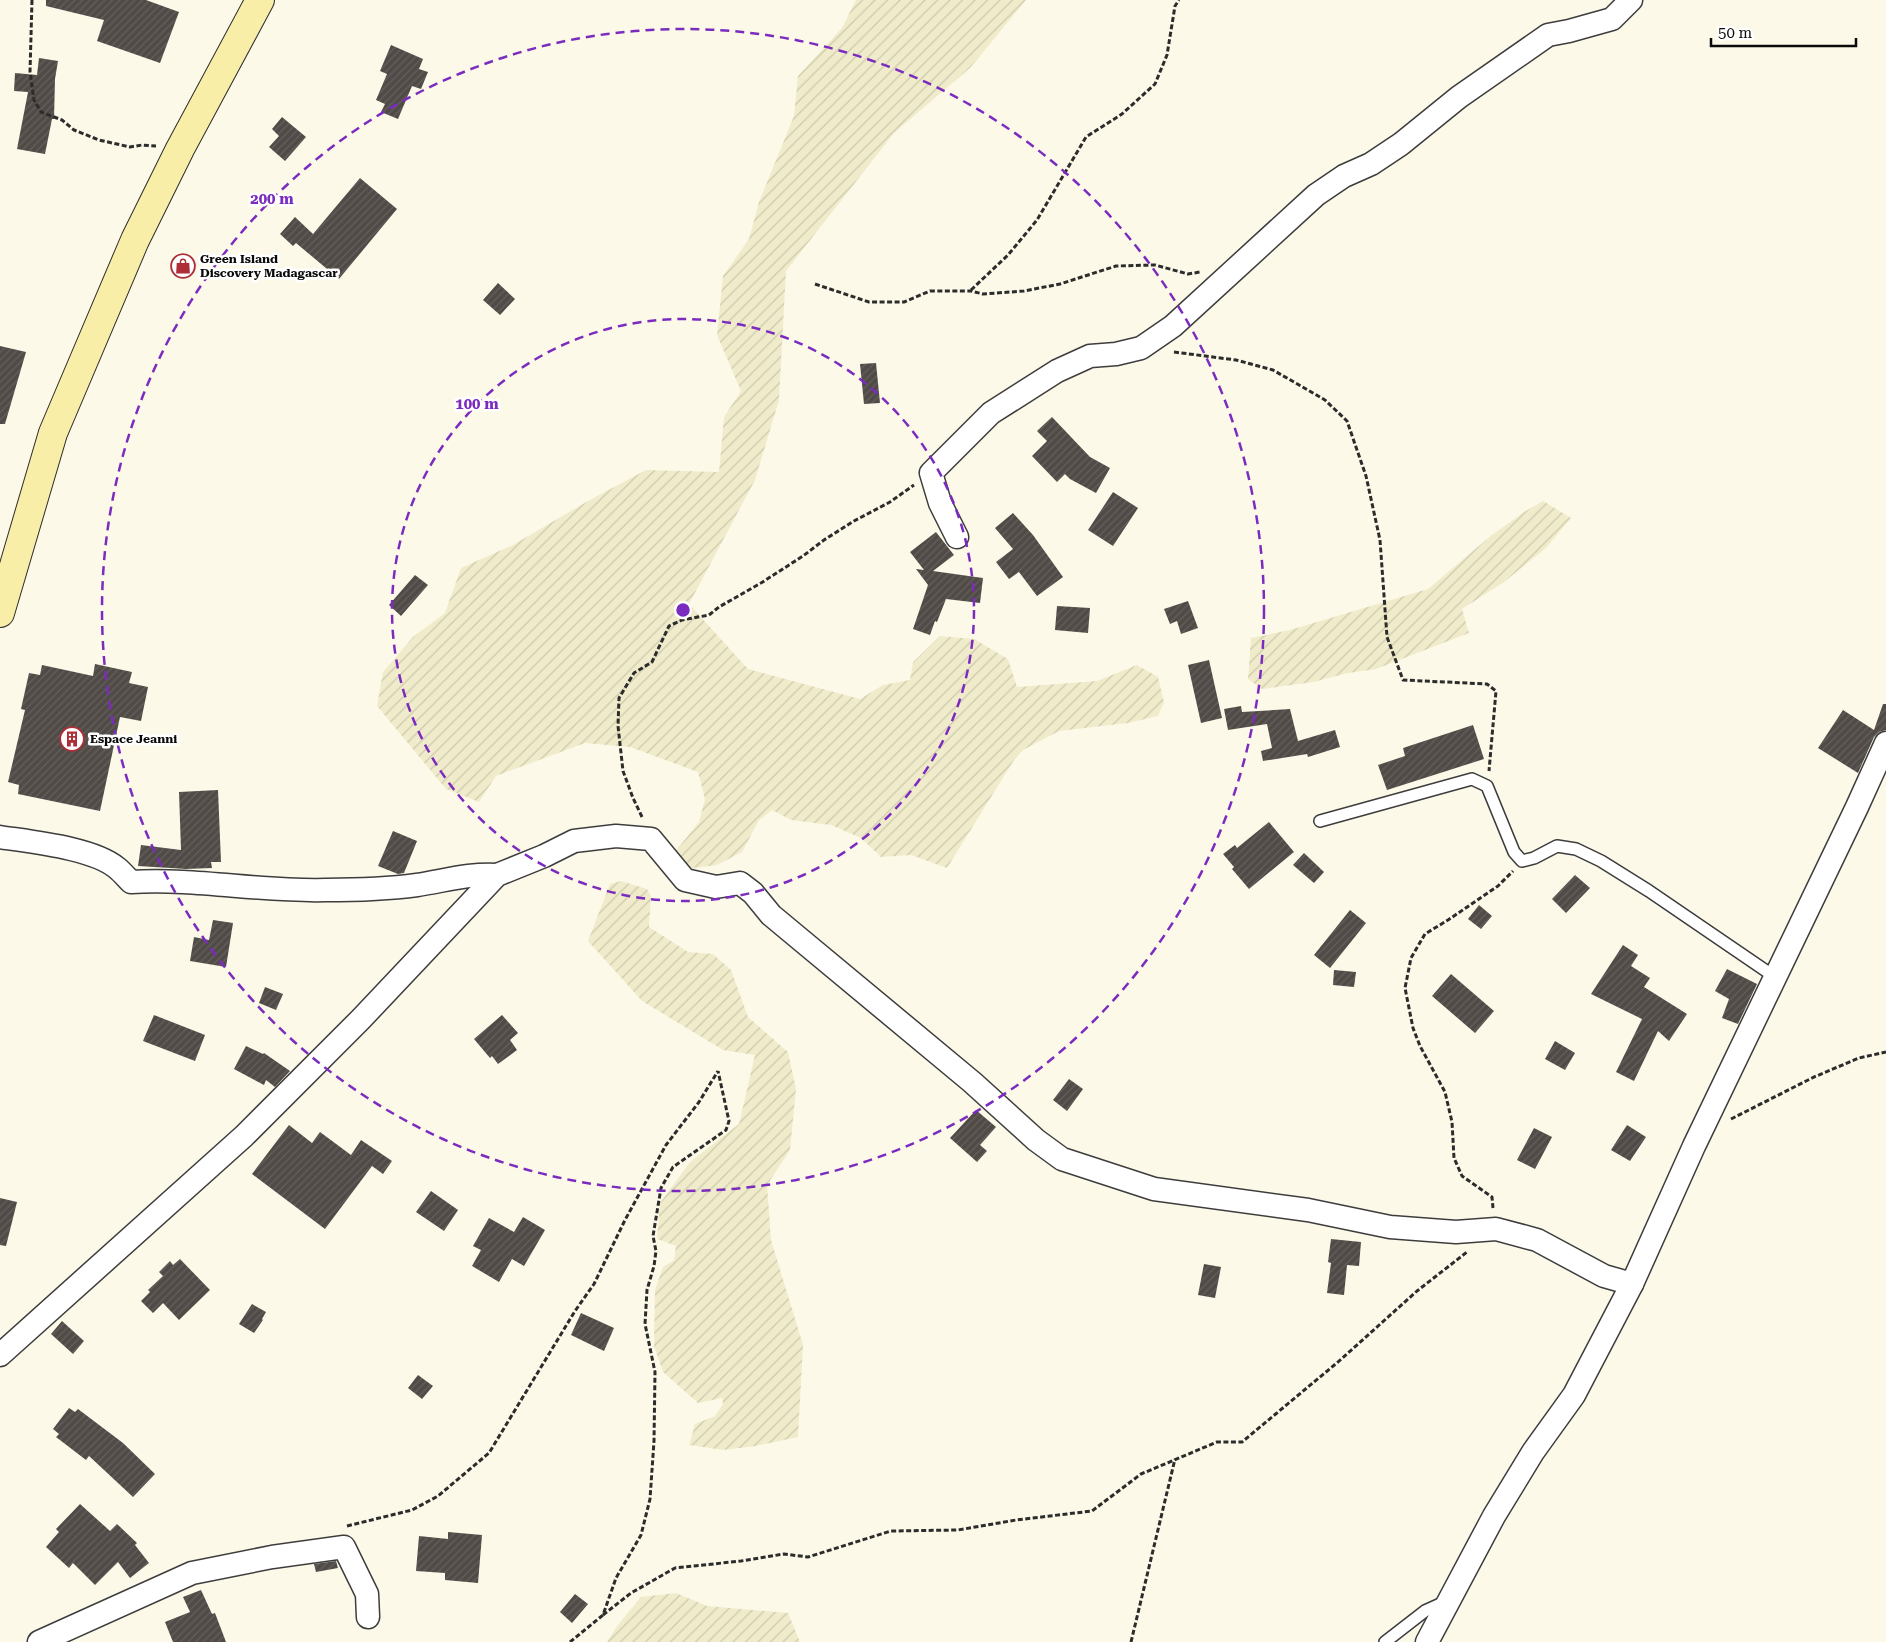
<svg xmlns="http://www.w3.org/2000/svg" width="1886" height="1642" viewBox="0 0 1886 1642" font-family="'Roboto Serif',serif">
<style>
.farmland{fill:url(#farmland-furrows)}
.building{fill:url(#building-hatch)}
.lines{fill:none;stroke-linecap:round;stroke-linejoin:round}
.service-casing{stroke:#3d3d3d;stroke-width:14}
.minor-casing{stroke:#3d3d3d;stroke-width:25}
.secondary-casing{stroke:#2c2c2c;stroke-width:30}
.path{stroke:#2c2c2c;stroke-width:3;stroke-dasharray:5 2.5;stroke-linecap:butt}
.service{stroke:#fff;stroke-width:11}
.minor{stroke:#fff;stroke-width:22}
.secondary{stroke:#f9eea7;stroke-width:28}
.ring{fill:none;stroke:#7b2cbf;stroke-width:2.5;stroke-dasharray:9 6}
.labels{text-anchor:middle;stroke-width:5;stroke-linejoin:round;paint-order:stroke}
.poi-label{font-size:12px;font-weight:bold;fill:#0a0a0a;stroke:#fff;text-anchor:start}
.centre{fill:#7b2cbf;stroke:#fff;stroke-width:2.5}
.ring-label{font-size:15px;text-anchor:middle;font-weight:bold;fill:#7b2cbf;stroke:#fff;stroke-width:5;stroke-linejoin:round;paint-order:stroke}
</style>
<defs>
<pattern id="farmland-furrows" width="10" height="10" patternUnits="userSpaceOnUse" patternTransform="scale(1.25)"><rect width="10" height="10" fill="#f0eccb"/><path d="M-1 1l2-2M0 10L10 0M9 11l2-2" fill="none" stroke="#ccc9ad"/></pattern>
<pattern id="building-hatch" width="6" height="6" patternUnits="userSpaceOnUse" patternTransform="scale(1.25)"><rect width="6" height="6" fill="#514b47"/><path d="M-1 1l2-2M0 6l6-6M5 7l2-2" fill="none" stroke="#65605d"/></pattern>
</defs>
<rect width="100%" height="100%" fill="#fdf9e8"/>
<g class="farmland">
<path d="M856,0H1026L970,68L894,133L786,271L779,400L755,480L689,604L748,669L860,699L883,685L910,680L913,662L940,636L974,639L1008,659L1017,687L1097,681L1137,665L1158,677L1164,702L1158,716L1128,723L1059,731L1023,750L1014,760L947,868L911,855L881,857L861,838L831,825L791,820L772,810L759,820L742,852L717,865L677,870L674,853L699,822L705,799L698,772L630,747L585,743L496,776L479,802L446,789L377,706L383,672L413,637L445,613L461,568L513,545L588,501L646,470L719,472L724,417L741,391L717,335L723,276L749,239L759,202L794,116L798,76L842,28Z"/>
<path d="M1543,501L1571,518L1546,548L1504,582L1462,609L1469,633L1376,669L1348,673L1313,682L1262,689L1248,679L1251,638L1290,630L1428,589L1492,535L1524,512Z"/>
<path d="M621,881L647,889L651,896L649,927L688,952L713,954L731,970L748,1017L788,1052L796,1089L790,1150L767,1185L771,1240L803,1345L798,1437L756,1446L723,1450L689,1445L695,1424L715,1416L723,1404L722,1398L698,1403L663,1372L654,1346L655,1290L663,1267L674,1260L676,1246L657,1239L660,1203L690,1162L739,1124L755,1055L723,1050L642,1001L588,941L610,884Z"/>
<path d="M676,1593L707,1606L788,1613L800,1642H607L617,1626L641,1597Z"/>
</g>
<g class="building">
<path d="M46,0H146L179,12L160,63L97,41L104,20L46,6Z"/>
<path d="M391,45L423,59L419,69L428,72L421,89L412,86L398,119L381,112L385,104L376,100L387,74L380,71Z"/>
<path d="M39,58L58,61L55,79L54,119H52L45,154L17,149L28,92L14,91L15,73L37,75Z"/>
<path d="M282,117L306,137L285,161L269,147L279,136L272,129Z"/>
<path d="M360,178L397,209L339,279L296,243L293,246L280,234L295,217L313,234Z"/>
<path d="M498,283L515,299L500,315L483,300Z"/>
<path d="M0,346L26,352L5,424H0Z"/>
<path d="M876,363L880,403L864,404L860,364Z"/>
<path d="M1052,417L1090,457L1110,468L1096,493L1070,479L1065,474L1057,482L1032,456L1047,441L1037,431Z"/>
<path d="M1113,492L1138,508L1113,546L1088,530Z"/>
<path d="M1013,513L1033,535L1063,577L1037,596L1019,572L1009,579L996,562L1013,549L995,528Z"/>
<path d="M936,532L954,555L933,571L983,578L980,603L946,599L937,622L935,621L930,635L913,629L928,585L916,569L924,570L910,552Z"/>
<path d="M415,575L428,585L401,616L389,605Z"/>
<path d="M1188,601L1198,628L1181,634L1177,621L1170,624L1164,609Z"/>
<path d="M1057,606L1090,608L1088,633L1055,630Z"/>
<path d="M1209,660L1222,718L1201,723L1188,665Z"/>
<path d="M95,664L132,672L129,683L148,687L141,721L120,717L100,811L18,794L19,785L8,782L25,710L21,709L29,673L40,675L42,665L93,676Z"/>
<path d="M1883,704H1886V730L1879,732L1874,737L1858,773L1818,748L1843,710L1874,730Z"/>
<path d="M1241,706L1242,712L1290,709L1298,741L1335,730L1340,747L1308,757L1307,754L1263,761L1261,751L1272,748L1267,724L1228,730L1224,709Z"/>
<path d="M1473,725L1484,759L1387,790L1378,765L1405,756L1403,748Z"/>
<path d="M218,790L221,862H211L212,868L186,869L138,866L141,845L181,850L179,792Z"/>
<path d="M1269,822L1294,852L1249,889L1232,869L1234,867L1223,854L1235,845L1237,848Z"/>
<path d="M393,831L417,841L404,873L398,874L378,866Z"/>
<path d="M1304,853L1324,872L1314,883L1293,865Z"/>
<path d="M1575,875L1590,888L1566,913L1552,899Z"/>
<path d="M1479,905L1492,916L1481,929L1468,919Z"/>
<path d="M1350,910L1366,923L1330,968L1314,955Z"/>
<path d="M213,920L233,923L226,967L190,961L194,937L209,940Z"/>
<path d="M1623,945L1638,955L1631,966L1650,978L1644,987L1687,1014L1669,1041L1658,1031L1634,1081L1616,1072L1642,1019L1591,994Z"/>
<path d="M1727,969L1757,984L1738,1024L1722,1018L1729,999L1715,991Z"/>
<path d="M1334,970L1356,972L1354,987L1333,985Z"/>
<path d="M1451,974L1494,1011L1475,1033L1432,996Z"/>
<path d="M265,987L283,994L276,1010L259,1003Z"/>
<path d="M154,1015L205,1035L195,1061L143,1041Z"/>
<path d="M502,1015L518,1033L510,1040L517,1050L498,1064L492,1056L490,1058L474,1039Z"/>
<path d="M1555,1041L1575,1053L1565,1070L1545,1059Z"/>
<path d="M246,1046L263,1054L264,1053L290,1071L275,1087L266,1080L264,1085L234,1069Z"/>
<path d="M1069,1079L1083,1089L1067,1111L1053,1100Z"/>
<path d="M976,1110L996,1127L980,1145L987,1151L977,1162L950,1138Z"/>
<path d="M289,1125L312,1143L320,1132L351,1155L361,1140L392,1161L383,1174L372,1166L325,1229L252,1174Z"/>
<path d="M1627,1125L1646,1137L1630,1161L1611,1150Z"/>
<path d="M1534,1128L1552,1137L1535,1169L1517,1160Z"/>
<path d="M431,1191L458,1210L444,1231L416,1212Z"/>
<path d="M0,1198L17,1202L6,1246L0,1245Z"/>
<path d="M523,1217L545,1230L524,1266L512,1259L499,1282L472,1266L481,1250L473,1246L489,1218L514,1232Z"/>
<path d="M1331,1239L1361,1242L1359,1266L1347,1265L1344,1295L1327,1293L1331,1263L1328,1262Z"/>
<path d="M180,1259L210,1290L179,1320L163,1303L153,1313L141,1301L150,1292L148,1290L163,1276L159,1272L170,1261L173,1265Z"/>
<path d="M1204,1264L1221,1267L1215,1298L1198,1295Z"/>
<path d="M252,1304L266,1312L262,1319L263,1320L254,1333L239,1324Z"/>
<path d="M581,1313L614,1328L604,1351L571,1335Z"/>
<path d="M62,1321L84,1341L73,1354L51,1334Z"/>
<path d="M418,1375L433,1386L422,1399L408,1388Z"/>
<path d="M69,1408L75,1412L78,1409L123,1443L155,1474L133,1497L89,1456L86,1460L56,1437L59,1434L53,1429Z"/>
<path d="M80,1504L110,1531L117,1524L137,1543L135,1545L149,1563L130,1578L118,1562L95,1585L73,1563L69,1568L46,1547L59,1532L56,1529Z"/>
<path d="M448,1532L482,1535L478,1583L445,1580V1573L416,1571L419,1536L448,1539Z"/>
<path d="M336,1561L338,1568L316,1572L314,1564Z"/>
<path d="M201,1590L212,1614L215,1613L226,1642H173L165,1622L190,1612L183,1597Z"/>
<path d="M575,1594L588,1604L572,1623L560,1612Z"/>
</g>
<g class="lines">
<g class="service-casing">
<g id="service">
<path d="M1320,821L1472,779L1487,786L1514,852L1522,861L1534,858L1557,846L1576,849L1601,861L1649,891L1775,977"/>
<path d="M1385,1642L1425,1611L1445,1602"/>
</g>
</g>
<g class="minor-casing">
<g id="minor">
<path d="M957,537L940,503L931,473L991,413L1057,371L1090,356L1116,354L1141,348L1173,326L1316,195L1344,176L1371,164L1401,144L1459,97L1548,35L1569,31L1612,19L1631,0"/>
<path d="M0,837C32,842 93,848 117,868C122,872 127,878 131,882C196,878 261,892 326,890C356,890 387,889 417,885C444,881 470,873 497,875"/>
<path d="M0,1355L244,1136L360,1020L497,875L544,856L574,841L616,836L651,839L685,880L716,887L740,883L753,893L771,915L972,1082L1036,1140L1062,1159L1154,1189L1308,1210L1390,1227L1456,1232L1496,1229L1537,1240L1604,1276L1632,1284"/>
<path d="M39,1642L192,1573L272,1557L344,1547L367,1594L368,1617"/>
<path d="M1427,1642L1494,1516L1533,1452L1574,1395L1632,1284L1694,1146L1857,807L1886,743"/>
</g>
</g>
<g class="secondary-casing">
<path id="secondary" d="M0,613L53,433L135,240L180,149L260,0"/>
</g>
<g class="path">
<path d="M32,0L30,72L34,100L41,112L62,120L74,130L99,140L130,147L142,145L156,146"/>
<path d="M815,284L869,302H904L930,291H971L983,294L1024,291L1060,284L1116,266L1155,265L1188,274L1200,272"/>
<path d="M971,290L1008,255L1037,220L1086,137L1122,114L1155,84L1167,55L1175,6L1179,0"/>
<path d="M1174,352L1236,360L1273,370L1325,400L1347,421L1366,476L1380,540L1387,637L1403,680L1487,684L1496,691L1489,771"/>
<path d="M642,817L633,798L623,771L618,726L619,698L634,673L652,662L669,626L682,620L709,615L719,607L761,583L803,556L824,540L854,521L890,502L914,485"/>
<path d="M1731,1119L1814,1077L1859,1058L1886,1052"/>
<path d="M1493,1208L1492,1197L1462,1176L1454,1158L1452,1122L1445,1092L1420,1046L1413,1028L1405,988L1411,958L1425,934L1448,920L1498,886L1513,871"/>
<path d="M347,1526L412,1510L438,1496L489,1453L575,1311L594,1284L625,1220L666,1145L699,1102L718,1071"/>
<path d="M603,1615L631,1593L675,1568L741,1561L784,1554L808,1557L891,1531L958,1530L1016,1520L1092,1511L1141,1474L1217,1442H1242L1338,1362L1417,1291L1467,1252"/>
<path d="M570,1642L603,1615L616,1578L641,1535L650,1499L654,1441L655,1372L645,1324L647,1290L654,1266L656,1251L653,1236L661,1188L673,1167L726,1130L729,1121L718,1071"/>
<path d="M1131,1642L1175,1459"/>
</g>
<use href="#service" class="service"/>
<use href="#minor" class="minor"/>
<use href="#secondary" class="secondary"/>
</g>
<g class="ring">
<circle cx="683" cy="610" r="291"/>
<circle cx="683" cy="610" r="581"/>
</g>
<defs>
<g id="shop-ring" transform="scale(1.25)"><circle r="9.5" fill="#fff" stroke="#ae2e37" stroke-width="1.5"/><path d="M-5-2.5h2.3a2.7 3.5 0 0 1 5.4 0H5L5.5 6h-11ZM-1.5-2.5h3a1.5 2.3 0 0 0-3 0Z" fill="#ae2e37"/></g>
<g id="building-ring" transform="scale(1.25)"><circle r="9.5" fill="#fff" stroke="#ae2e37" stroke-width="1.5"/><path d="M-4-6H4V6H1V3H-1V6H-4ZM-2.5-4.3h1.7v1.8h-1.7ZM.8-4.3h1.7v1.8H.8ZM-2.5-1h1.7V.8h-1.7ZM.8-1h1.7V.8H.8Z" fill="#ae2e37"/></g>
</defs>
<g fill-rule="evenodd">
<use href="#shop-ring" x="183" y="266"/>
<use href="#building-ring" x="72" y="739"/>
</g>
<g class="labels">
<g class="poi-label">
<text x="200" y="263">Green Island<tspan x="200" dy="14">Discovery Madagascar</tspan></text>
<text x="90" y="743">Espace Jeanni</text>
</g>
</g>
<circle cx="683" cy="610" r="8" class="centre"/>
<g class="ring-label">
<text x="272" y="204">200 m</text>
<text x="477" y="409">100 m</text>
</g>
<path d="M1711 38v8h145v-8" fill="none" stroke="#0a0a0a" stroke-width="2.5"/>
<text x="1718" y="38" font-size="15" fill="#0a0a0a" stroke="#ffffff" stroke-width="4" paint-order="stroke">50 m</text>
</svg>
